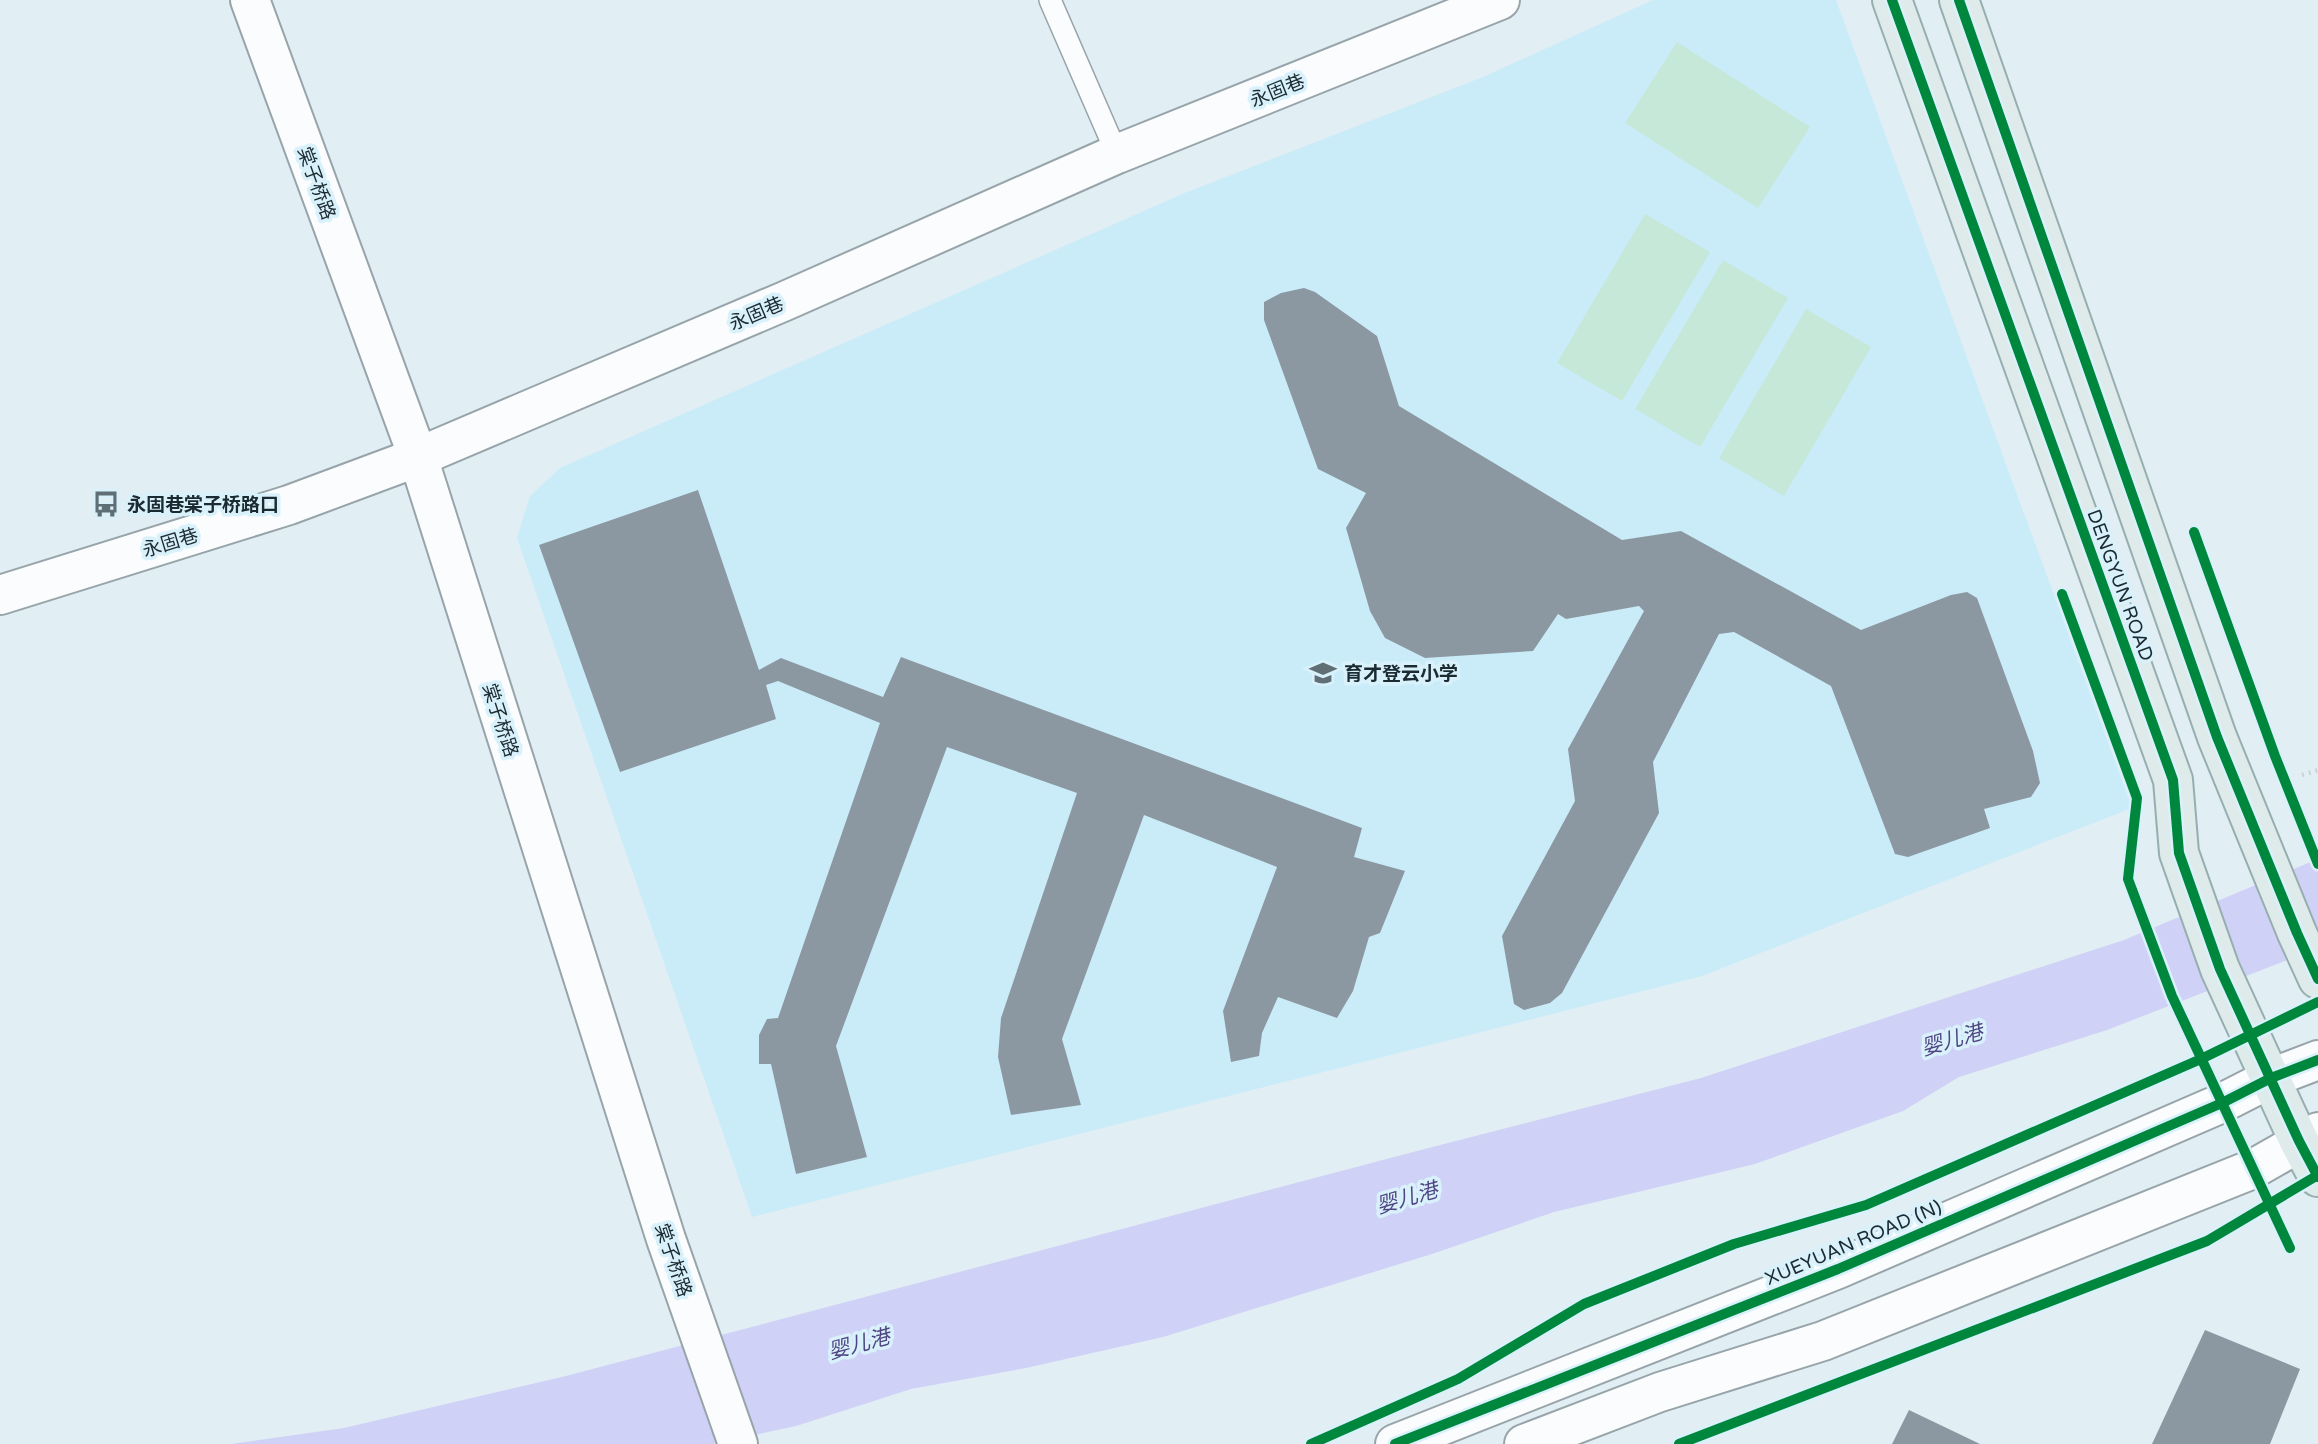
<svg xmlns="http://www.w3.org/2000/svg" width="2318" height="1444" viewBox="0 0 2318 1444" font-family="'Varela Round','Noto Sans SC',sans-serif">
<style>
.built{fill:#caecf9}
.green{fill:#c5e8d9}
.water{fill:#d0d1f6}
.building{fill:#8c98a1}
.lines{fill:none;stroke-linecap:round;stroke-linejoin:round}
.service-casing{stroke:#97a4a9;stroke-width:24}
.minor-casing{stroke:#97a4a9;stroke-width:42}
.tertiary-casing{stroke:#97a4a9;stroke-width:42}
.secondary-casing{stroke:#97a4a9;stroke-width:42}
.primary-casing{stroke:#97aeb0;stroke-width:42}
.path{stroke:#cdd1d3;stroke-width:4.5;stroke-dasharray:2 5;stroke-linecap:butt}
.service{stroke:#fafcfd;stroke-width:21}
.minor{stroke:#fafcfd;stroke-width:38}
.tertiary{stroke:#fafcfd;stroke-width:38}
.secondary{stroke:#fafcfd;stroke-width:38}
.primary{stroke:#dfebeb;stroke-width:38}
.cycleway-casing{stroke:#d9f1fb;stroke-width:15}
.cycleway{stroke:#00873e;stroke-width:10}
.labels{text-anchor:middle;stroke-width:7;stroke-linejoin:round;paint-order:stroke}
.street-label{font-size:19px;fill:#1b2b31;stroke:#d9f1fb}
.poi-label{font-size:19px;font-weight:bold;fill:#1b2b31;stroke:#d9f1fb;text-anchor:start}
.water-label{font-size:21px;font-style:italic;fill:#4f4583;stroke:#d9f1fb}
</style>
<rect width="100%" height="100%" fill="#e1eef3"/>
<path class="built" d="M1653,0H1836L2132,808L1702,976L752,1217L517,538L530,496L560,468L1187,192L1483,77Z"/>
<g class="green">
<path d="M1677,42L1810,127L1758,208L1625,123Z"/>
<path d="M1645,214L1710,252L1622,401L1557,363Z"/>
<path d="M1723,260L1788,298L1700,447L1635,409Z"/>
<path d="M1806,309L1871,347L1784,496L1719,458Z"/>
</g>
<path class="water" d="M2318,859V948L2107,1030L1959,1077L1903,1111L1755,1164L1554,1212L1432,1254L1163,1337L1026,1368L911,1389L796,1426L713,1444H231L344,1428L566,1376L1417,1151L1701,1078L2124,940Z"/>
<g class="building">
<path d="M1304,288L1315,292L1377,336L1399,406L1622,540L1681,531L1861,630L1951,595L1967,592L1977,598L2033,751L2040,783L2031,797L1984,809L1990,828L1908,857L1895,854L1831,686L1734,632L1719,634L1653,762L1659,813L1562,993L1550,1003L1524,1010L1514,1004L1502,936L1575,801L1568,749L1644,611L1639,606L1566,619L1558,614L1533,651L1425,658L1385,638L1370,611L1346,528L1366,493L1318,469L1264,320V302L1281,293Z"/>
<path d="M698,490L759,670L781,658L883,697L901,657L1362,828L1354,857L1405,871L1380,933L1369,937L1353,991L1337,1018L1278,997L1262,1033L1259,1056L1231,1062L1223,1011L1277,867L1144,815L1062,1039L1081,1105L1011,1115L998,1057L1001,1018L1077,793L947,747L836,1046L867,1157L796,1174L771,1064H759V1035L767,1019L778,1018L880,723L778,681L766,685L776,719L620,772L539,545Z"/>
<path d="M2205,1330L2300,1369L2270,1444H2152Z"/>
<path d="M1909,1410L1980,1444H1892Z"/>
</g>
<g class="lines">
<g class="service-casing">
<path id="service" d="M1050,0L1117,154"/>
</g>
<g class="minor-casing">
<path id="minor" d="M250,0L418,457L666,1239L738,1444"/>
</g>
<g class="tertiary-casing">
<path id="tertiary" d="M0,595L289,505L418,457L785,301L1117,154L1500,0"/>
</g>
<g class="secondary-casing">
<g id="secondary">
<path d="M1395,1444L1838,1269L2222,1103L2271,1078L2318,1060"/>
<path d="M1524,1444L1660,1392L1823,1341L2253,1169L2318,1132"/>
</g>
</g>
<g class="primary-casing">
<g id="primary">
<path d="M1892,0L2173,780L2179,853L2220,969L2299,1141L2318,1177"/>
<path d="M1959,0L2217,737L2297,933L2318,979"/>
</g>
</g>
<path class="path" d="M2302,775L2318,770"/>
<use href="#service" class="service"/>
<use href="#minor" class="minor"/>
<use href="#tertiary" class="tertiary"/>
<use href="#secondary" class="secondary"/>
<use href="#primary" class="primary"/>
<g class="cycleway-casing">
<g id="cycleway">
<path d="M1892,0L2173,780L2179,853L2220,969L2299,1141L2318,1177"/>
<path d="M1959,0L2217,737L2297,933L2318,979"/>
<path d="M2194,532L2275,756L2318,864"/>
<path d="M2062,594L2137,798L2128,879L2172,996L2290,1248"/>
<path d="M1311,1444L1458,1379L1584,1304L1734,1244L1866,1205L2201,1059L2318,1002"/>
<path d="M1395,1444L1838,1269L2222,1103L2271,1078L2318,1060"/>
<path d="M1679,1444L2207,1241L2318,1175"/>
</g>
</g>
<use href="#cycleway" class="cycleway"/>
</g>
<defs>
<g id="bus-bare" transform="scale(2.1)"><path d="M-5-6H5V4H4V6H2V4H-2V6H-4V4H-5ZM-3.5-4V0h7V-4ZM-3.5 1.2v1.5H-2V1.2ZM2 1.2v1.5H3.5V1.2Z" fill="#606f75" stroke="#d9f1fb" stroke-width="2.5" paint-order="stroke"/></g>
<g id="school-bare" transform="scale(2.1)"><path d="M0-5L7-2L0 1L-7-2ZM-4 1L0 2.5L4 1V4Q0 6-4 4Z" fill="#606f75" stroke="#d9f1fb" stroke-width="2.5" paint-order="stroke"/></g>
</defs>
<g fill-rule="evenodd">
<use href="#bus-bare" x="106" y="504"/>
<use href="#school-bare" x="1323" y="673"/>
</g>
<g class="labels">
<g class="street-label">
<text transform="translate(1277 90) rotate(-22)" y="7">永固巷</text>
<text transform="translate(317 183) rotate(70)" y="7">棠子桥路</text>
<text transform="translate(756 313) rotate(-23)" y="7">永固巷</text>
<text transform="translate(170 542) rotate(-17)" y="7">永固巷</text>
<text transform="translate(2121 585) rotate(70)" y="7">DENGYUN ROAD</text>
<text transform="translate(501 720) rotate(72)" y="7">棠子桥路</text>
<text transform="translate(1853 1242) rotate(-23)" y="7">XUEYUAN ROAD (N)</text>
<text transform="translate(674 1260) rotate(71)" y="7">棠子桥路</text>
</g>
<g class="poi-label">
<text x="127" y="511">永固巷棠子桥路口</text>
<text x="1344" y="680">育才登云小学</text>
</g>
<g class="water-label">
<text transform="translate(1952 1040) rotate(-16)" y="7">婴儿港</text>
<text transform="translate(1407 1198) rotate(-16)" y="7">婴儿港</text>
<text transform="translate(859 1344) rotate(-15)" y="7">婴儿港</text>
</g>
</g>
</svg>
